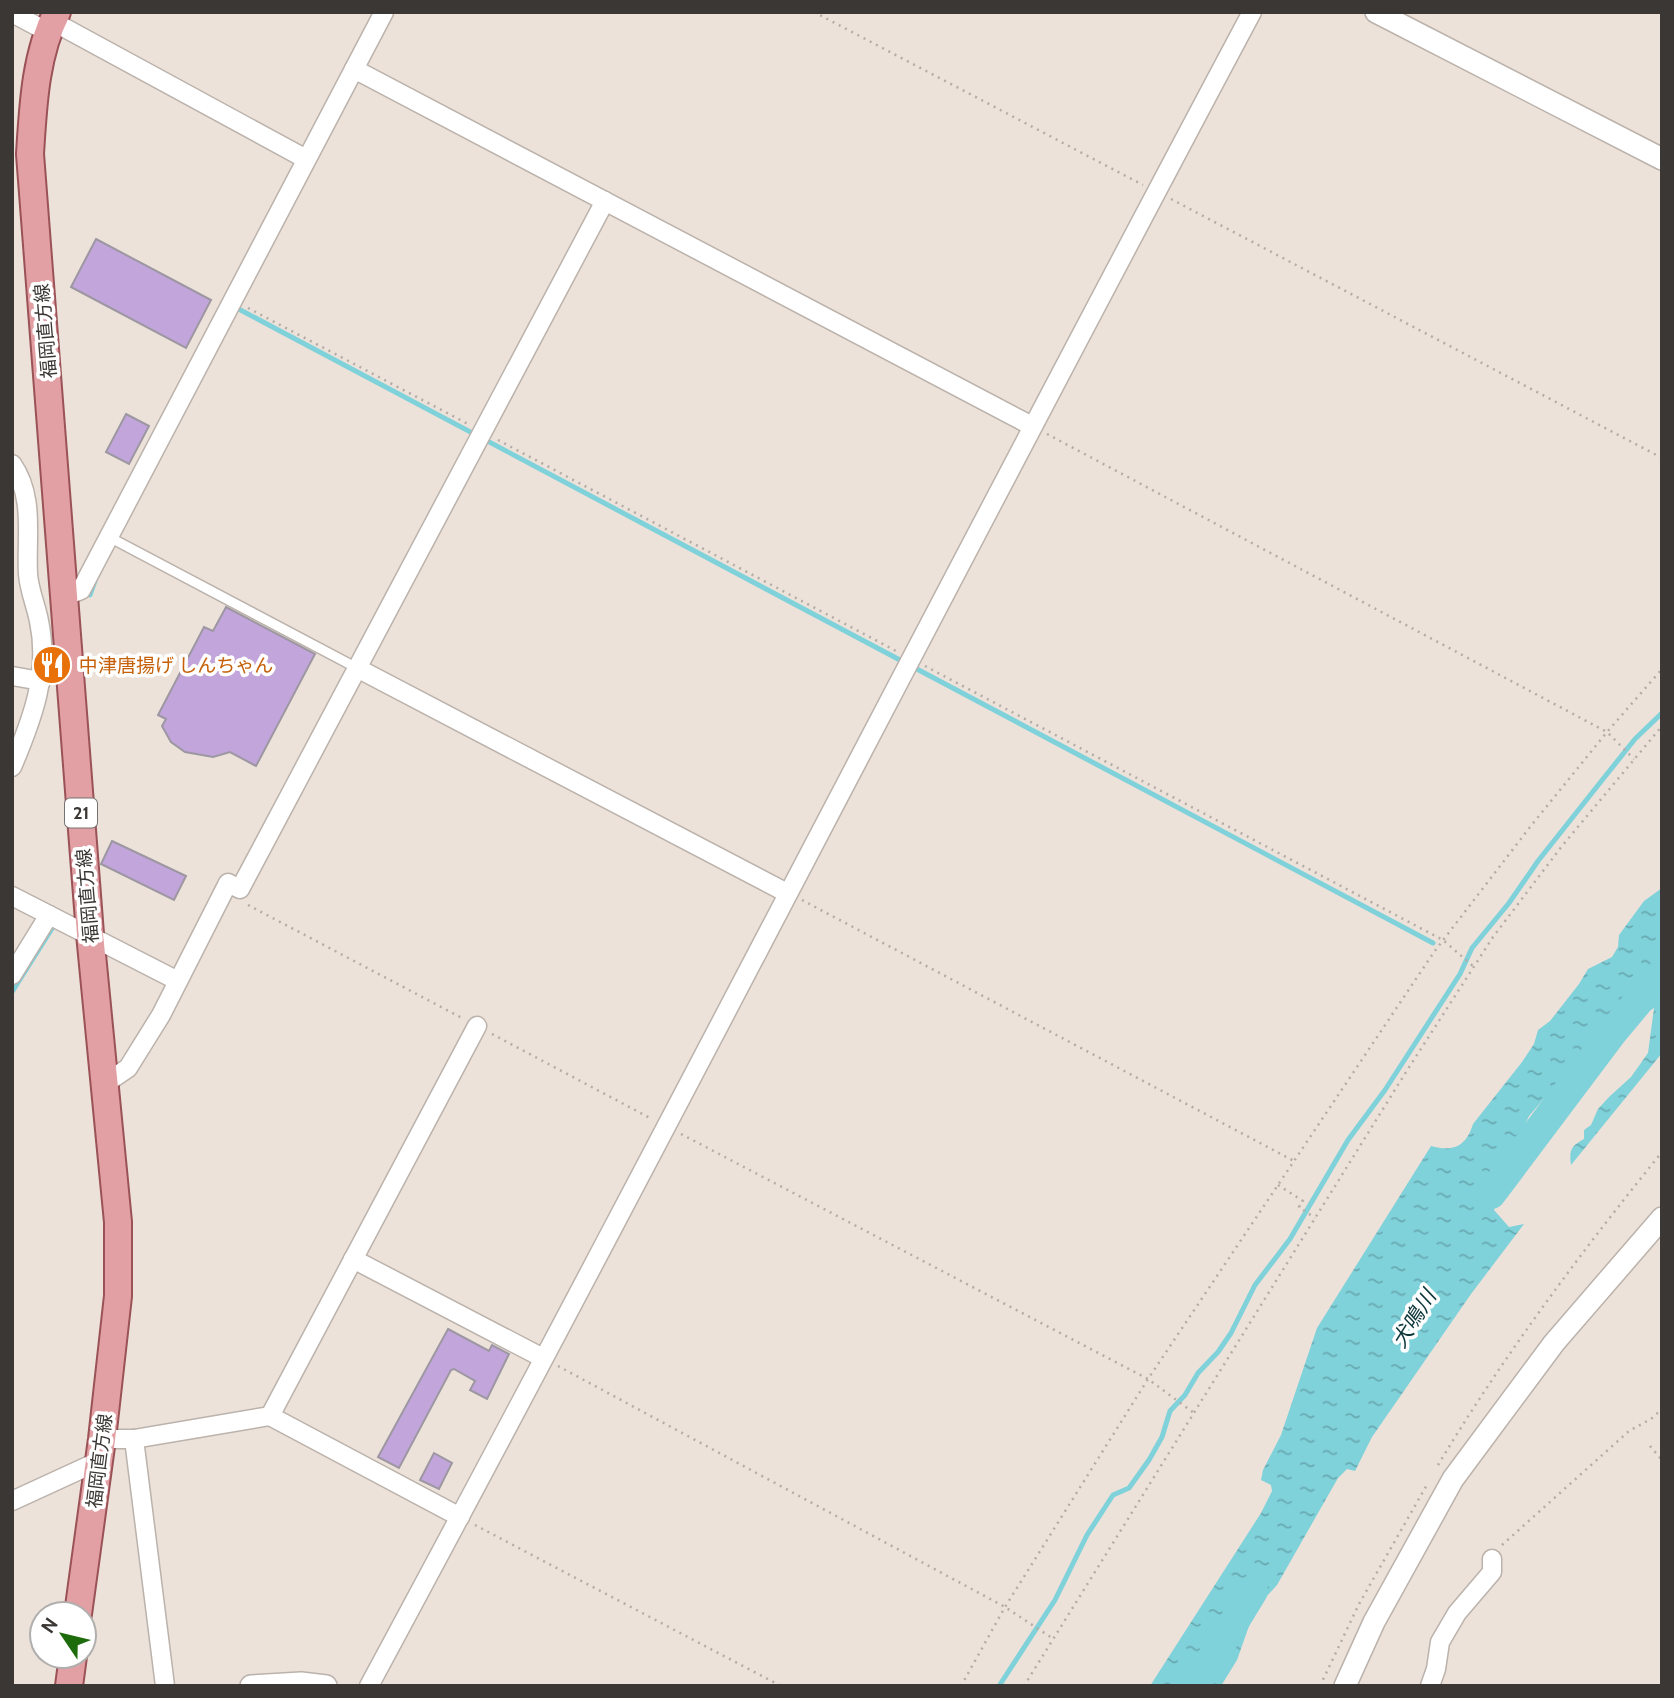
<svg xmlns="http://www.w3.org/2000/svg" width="1674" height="1698" viewBox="0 0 1674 1698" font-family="Cabin,'Noto Sans JP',sans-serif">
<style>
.water{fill:url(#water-ripples)}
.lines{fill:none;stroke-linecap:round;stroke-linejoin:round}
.stream{stroke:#7fd1da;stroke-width:5}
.river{stroke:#7fd1da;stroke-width:30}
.building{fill:#c2a5db;stroke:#9c97a1;stroke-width:2}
.service-casing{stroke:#bbb2ab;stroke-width:12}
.minor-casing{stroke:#bbb2ab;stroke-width:21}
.tertiary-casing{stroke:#bbb2ab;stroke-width:24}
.primary-casing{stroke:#9a5256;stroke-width:30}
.path{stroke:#b4aca6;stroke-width:2.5;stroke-dasharray:2 5;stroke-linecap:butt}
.service{stroke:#fff;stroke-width:9}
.minor{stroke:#fff;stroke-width:18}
.tertiary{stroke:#fff;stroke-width:21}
.primary{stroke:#e2a0a5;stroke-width:26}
.labels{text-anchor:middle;stroke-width:7;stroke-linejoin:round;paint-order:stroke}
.shield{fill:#fff;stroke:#757371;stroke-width:2}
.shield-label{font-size:18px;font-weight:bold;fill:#3a3734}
.street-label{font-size:19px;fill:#3a3734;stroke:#fff}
.food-label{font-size:19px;fill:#c56008;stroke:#fff;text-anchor:start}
.water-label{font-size:21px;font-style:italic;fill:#0c3539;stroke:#fff}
</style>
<defs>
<pattern id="water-ripples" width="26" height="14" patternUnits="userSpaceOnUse" patternTransform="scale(1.75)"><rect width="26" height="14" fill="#7fd1da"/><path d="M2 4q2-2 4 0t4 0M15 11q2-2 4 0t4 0" fill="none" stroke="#69aab2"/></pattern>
</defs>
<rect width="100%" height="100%" fill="#ece2da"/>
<path class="water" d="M1662,888V1053L1571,1165C1569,1150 1571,1146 1584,1139V1130L1591,1125L1598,1109L1609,1097L1631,1077L1648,1053L1654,1008L1633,1021L1615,1019L1605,1024L1582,1063L1572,1066L1529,1116L1522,1131L1511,1182L1496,1203L1494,1210L1509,1227L1524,1224L1471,1294L1372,1437L1355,1471L1347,1469L1338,1478L1277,1585L1255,1609L1237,1660L1221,1686H1209L1237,1629L1231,1621L1186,1686H1150L1261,1513L1272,1491L1271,1485L1261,1480L1263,1470L1281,1435L1317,1328L1431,1146C1453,1152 1466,1147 1473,1124L1522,1062L1534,1044L1538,1030L1550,1021L1579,984L1588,969L1612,957L1618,947L1619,935L1644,901Z"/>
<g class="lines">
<g class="stream">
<path d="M233,306L1433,943"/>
<path d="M90,595L95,581"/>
<path d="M12,992L53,927"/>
<path d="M999,1686L1055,1600L1087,1535L1113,1495L1129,1488L1149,1460L1162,1437L1170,1411L1185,1395L1198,1373L1218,1352L1231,1333L1255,1285L1290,1239L1348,1140L1385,1090L1460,974L1472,948L1509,903L1538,861L1603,779L1635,739L1662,713"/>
</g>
<g class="river">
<path d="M1491,1194L1612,1033L1662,973"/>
<path d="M1195,1686L1253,1591"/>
</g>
</g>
<g class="building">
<path d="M96,239L211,300L186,348L71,287Z"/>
<path d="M126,414L149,426L129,464L106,452Z"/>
<path d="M226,607L315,654L256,766L230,752L213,757L185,752L171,742L162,726L166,719L158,715L204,627L213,631Z"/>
<path d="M112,841L186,876L174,900L101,864Z"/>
<path d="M448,1329L489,1351L492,1345L509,1354L487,1399L470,1390L475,1381L454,1369L451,1370L399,1468L378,1457Z"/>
<path d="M434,1453L452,1463L439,1489L420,1480Z"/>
</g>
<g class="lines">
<g class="service-casing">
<path id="service" d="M109,537L357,668"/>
</g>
<g class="minor-casing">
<g id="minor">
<path d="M12,13L48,32"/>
<path d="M52,21L306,159"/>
<path d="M354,69L1032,426"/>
<path d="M12,464C35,497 26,536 28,574C29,590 36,605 39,621C50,673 32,720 12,767"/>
<path d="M64,597L81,590L384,12"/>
<path d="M357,668L787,893"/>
<path d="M12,676L41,681"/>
<path d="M12,896L178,981"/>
<path d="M12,975L49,915"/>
<path d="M106,1083L128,1068L161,1015L228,883L240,889L605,201"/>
<path d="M353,1259L543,1358"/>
<path d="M270,1416L477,1026"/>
<path d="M102,1439H134L270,1416L460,1517"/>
<path d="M134,1439L165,1686"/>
<path d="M12,1501L99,1461"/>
<path d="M369,1686C668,1131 955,569 1252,12"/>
<path d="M1430,1686L1436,1669L1440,1642L1457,1613L1492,1572V1559"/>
</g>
</g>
<g class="tertiary-casing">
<g id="tertiary">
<path d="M1376,12L1662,159"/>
<path d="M251,1686L301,1683L326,1686"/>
<path d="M1345,1686L1374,1622L1453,1479L1554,1343L1662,1218"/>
</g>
</g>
<g class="primary-casing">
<g id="primary">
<path d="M57,12C35,55 33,107 30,154L90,934L118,1222V1296L102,1439L78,1614"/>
<path d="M69,1686L73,1656"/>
</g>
</g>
<g class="path">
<path d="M814,12L1143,185"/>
<path d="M1171,199L1662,458"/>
<path d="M248,308L468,424"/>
<path d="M1047,434L1607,732L1634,759"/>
<path d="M498,440L898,652"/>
<path d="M925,666L1443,940L1474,967"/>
<path d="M802,900L1294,1161"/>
<path d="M248,905L462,1018"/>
<path d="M492,1034L650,1118"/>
<path d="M681,1134L1148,1379L1194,1413"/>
<path d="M1278,1185L1303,1201L1299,1207L1315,1218"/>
<path d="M558,1366L1005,1607L1052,1638"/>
<path d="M1650,1446L1662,1460"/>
<path d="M1438,1465C1504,1355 1581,1252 1662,1152"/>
<path d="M475,1525L781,1686"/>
<path d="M1502,1545L1629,1431L1651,1419L1662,1409"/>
<path d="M961,1686L1005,1607L1148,1379L1434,952L1530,827L1607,732L1662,669"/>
<path d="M1024,1686L1406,1072L1493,937L1562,846L1662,726"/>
<path d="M1320,1686L1359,1604L1428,1483"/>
</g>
<use href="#service" class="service"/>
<use href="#minor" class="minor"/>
<use href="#tertiary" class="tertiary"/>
<use href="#primary" class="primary"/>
</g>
<defs>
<g id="restaurant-disc" transform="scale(2.0125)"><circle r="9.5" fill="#e8710a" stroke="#fff"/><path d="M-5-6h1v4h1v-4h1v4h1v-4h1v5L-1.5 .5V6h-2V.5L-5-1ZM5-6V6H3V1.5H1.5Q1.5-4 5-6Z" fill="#fff"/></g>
</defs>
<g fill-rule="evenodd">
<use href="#restaurant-disc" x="52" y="665"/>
</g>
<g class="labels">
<rect class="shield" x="65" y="798.5" width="32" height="29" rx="5"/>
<g class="shield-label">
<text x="81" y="819">21</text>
</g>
<g class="street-label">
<text transform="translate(45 331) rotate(-95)" y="7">福岡直方線</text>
<text transform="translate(87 896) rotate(-95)" y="7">福岡直方線</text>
<text transform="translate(99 1461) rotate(-83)" y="7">福岡直方線</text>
</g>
<g class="food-label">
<text x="79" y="672">中津唐揚げ しんちゃん</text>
</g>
<g class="water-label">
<text transform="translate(1414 1319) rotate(-58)" y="7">犬鳴川</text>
</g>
</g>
<rect width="1674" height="1698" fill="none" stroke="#3a3734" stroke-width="28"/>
<g transform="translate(63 1635) rotate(305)"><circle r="33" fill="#ffffff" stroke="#b0afae" stroke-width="2"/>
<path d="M0-5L12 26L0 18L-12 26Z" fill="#1e6b0c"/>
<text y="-10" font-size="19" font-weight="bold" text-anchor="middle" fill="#3a3734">N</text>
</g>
</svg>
